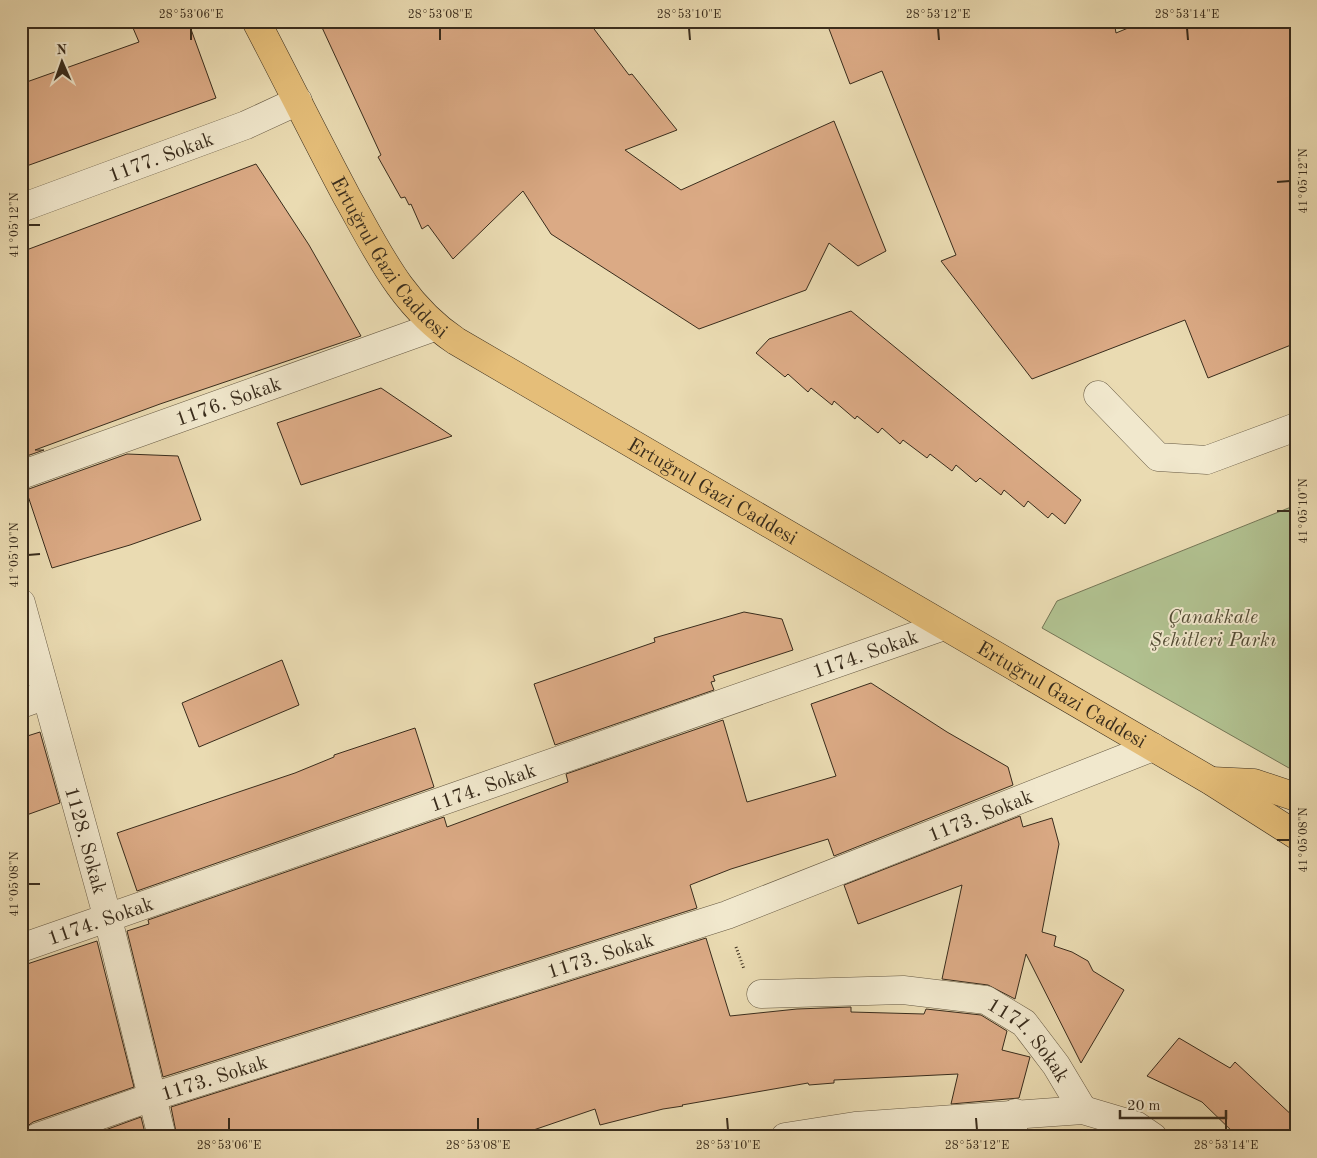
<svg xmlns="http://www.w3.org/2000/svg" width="1317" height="1158" viewBox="0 0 1317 1158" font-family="'Old Standard TT',serif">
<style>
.green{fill:#b1c190;stroke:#757656}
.building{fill:#dbaa85;stroke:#392c1c}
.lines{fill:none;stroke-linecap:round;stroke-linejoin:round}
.minor-casing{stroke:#655842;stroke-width:29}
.major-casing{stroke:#392c1c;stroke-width:29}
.path{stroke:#392c1c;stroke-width:3;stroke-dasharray:1 2.5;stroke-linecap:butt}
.minor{stroke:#f1e8cd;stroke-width:28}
.major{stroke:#e5be79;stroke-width:28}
.ticks{fill:none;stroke:#392c1c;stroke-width:2}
.labels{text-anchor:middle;stroke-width:4;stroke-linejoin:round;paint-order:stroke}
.street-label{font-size:20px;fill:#392c1c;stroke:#f1e8cd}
.park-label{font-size:20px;font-style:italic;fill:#514a33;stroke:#f1e8cd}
.neatline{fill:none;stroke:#392c1c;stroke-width:2}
.ticks-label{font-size:12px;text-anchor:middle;fill:#392c1c}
</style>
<rect width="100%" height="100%" fill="#eadbb2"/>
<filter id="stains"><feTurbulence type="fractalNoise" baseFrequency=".004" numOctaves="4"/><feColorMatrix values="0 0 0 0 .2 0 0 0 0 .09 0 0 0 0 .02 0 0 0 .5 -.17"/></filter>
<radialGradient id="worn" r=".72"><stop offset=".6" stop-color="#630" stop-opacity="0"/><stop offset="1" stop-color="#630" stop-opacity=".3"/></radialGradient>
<path class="green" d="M1296,505V772L1042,628L1057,601Z"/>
<g class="building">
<path d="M130,21H188L216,98L21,168V84L139,42Z"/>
<path d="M319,21H588L629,75L632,74L677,130L625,150L681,190L834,121L886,251L858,266L829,243L806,290L699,329L551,234L523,191L453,259L428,225L422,229L411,204L409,205L405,197L401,198L378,157L381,155Z"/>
<path d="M826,21H1114L1116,33L1145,21H1296V343L1208,378L1185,320L1032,379L941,261L956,255L882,71L850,84Z"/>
<path d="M256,164L309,245L361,336L160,404L35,450H44L21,458V252Z"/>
<path d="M851,311L1081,500L1065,524L1052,513L1048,518L1028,501L1024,507L1004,490L1001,495L980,478L976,482L956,465L952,471L930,454L927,458L903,440L900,444L882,428L878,433L857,416L855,419L834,401L832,405L811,388L808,392L788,374L785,377L756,353L769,339Z"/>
<path d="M381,388L452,436L301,485L277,423Z"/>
<path d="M127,454L178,456L201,520L130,545L52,568L26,490Z"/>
<path d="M744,612L782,619L793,650L713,676L715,681L711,682L714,690L555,745L534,684L655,642L654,638Z"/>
<path d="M282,660L299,705L199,747L182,703Z"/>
<path d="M871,683L947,732L1008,767L1013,785L834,856L828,839L731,869L690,885L697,908L163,1077L127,931L149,924L148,920L444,817L447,827L568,782L566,774L723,720L747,802L836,776L811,704Z"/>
<path d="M415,728L434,787L137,891L117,833L295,773L334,757V755Z"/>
<path d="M40,732L60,803L21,817V738Z"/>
<path d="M1020,816L1023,827L1052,818L1059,844L1042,932L1056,936L1054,946L1072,952L1088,961L1093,971L1124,990L1081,1063L1026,954L1015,999L988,985L942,979L962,885L858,924L844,885Z"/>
<path d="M706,938L730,1016L797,1009L851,1007V1012L924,1014L926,1009L981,1015L1007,1031L1002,1050L1030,1057L1019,1098L951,1104L958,1074L834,1080V1083L809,1085L808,1083L682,1105L683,1106L663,1109L600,1125L595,1109L513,1137H177L171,1107Z"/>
<path d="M97,941L134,1087L33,1122L26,1127L21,1137V966Z"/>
<path d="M1179,1038L1230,1068L1235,1062L1296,1119V1137H1238L1202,1102L1147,1076Z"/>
<path d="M141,1117L146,1137H86Z"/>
</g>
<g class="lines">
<g class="minor-casing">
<g id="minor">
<path id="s1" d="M21,208L246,125L298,101"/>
<path d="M1098,395L1158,457L1207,460L1296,427"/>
<path id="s2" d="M21,475L434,327"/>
<path id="s3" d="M21,603L108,919L162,1137"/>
<path d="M21,704L46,695"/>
<path id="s4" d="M21,948L944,626"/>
<path id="s5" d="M761,994L903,990L986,1000L1024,1023L1056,1065L1083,1110"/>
<path id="s6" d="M38,1137L152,1097L727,915L1153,747"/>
<path d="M785,1137L855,1126L1083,1110L1137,1126L1153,1137"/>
<path d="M1012,1137L1015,1113"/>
</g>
</g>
<g class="major-casing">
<g id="major">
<path id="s7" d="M256,21C287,80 316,139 347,197C378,252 402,305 456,341L1211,781L1296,835"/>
<path d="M1212,781L1254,783L1296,797"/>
</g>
</g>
<path class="path" d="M736,947L744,969"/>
<use href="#minor" class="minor"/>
<use href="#major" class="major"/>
</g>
<path class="ticks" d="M191,28V40M440,28V40M689,28L690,40M938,28L939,40M1187,28L1188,40M1277,182L1290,181M28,225H40M1277,511H1290M28,555L40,554M1277,840H1290M28,884H40M229,1118V1130M478,1118V1130M727,1118L728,1130M976,1118L977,1130M1226,1118V1130"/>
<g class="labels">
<g class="street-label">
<text dy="7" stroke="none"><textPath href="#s1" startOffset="149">1177. Sokak</textPath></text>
<text dy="7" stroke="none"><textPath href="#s7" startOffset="272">Ertuğrul Gazi Caddesi</textPath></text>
<text dy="7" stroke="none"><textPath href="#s2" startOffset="220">1176. Sokak</textPath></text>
<text dy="7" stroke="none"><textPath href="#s7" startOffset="678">Ertuğrul Gazi Caddesi</textPath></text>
<text dy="7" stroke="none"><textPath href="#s4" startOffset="894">1174. Sokak</textPath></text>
<text dy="7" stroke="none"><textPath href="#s7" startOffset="1082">Ertuğrul Gazi Caddesi</textPath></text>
<text dy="7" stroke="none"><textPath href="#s4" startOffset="489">1174. Sokak</textPath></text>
<text dy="7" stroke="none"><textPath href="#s6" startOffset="996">1173. Sokak</textPath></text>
<text dy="7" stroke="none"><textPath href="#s3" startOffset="246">1128. Sokak</textPath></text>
<text dy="7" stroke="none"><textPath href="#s4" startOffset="84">1174. Sokak</textPath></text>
<text dy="7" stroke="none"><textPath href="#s6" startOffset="591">1173. Sokak</textPath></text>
<text dy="7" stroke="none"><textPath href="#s5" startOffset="285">1171. Sokak</textPath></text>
<text dy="7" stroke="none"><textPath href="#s6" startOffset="186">1173. Sokak</textPath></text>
</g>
<g class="park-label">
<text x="1213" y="623">Çanakkale<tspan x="1213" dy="23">Şehitleri Parkı</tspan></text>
</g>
</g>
<rect width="1317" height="1158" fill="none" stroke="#eadbb2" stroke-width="55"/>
<g transform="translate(62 62) rotate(358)" stroke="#f1e8cd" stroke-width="4" paint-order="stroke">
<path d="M0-4L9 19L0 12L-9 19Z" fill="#392c1c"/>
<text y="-8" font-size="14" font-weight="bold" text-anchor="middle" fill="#392c1c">N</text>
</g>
<path d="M1120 1110v8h106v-8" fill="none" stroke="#392c1c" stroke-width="2.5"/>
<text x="1127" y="1110" font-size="15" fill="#392c1c" stroke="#f1e8cd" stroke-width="4" paint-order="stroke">20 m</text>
<rect x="28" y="28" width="1262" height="1102" class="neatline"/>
<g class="ticks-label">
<text x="191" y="18">28°53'06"E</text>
<text x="440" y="18">28°53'08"E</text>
<text x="689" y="18">28°53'10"E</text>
<text x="938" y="18">28°53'12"E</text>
<text x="1187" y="18">28°53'14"E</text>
<text transform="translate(1303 181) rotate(-90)" y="4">41°05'12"N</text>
<text transform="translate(14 225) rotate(-90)" y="4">41°05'12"N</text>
<text transform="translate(1303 511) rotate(-90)" y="4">41°05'10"N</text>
<text transform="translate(14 555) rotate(-90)" y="4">41°05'10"N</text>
<text transform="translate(1303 840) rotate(-90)" y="4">41°05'08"N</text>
<text transform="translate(14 884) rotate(-90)" y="4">41°05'08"N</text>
<text x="229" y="1149">28°53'06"E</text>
<text x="478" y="1149">28°53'08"E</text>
<text x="728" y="1149">28°53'10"E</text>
<text x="977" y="1149">28°53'12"E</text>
<text x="1226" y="1149">28°53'14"E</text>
</g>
<rect width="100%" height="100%" filter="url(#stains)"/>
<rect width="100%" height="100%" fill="url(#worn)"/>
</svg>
